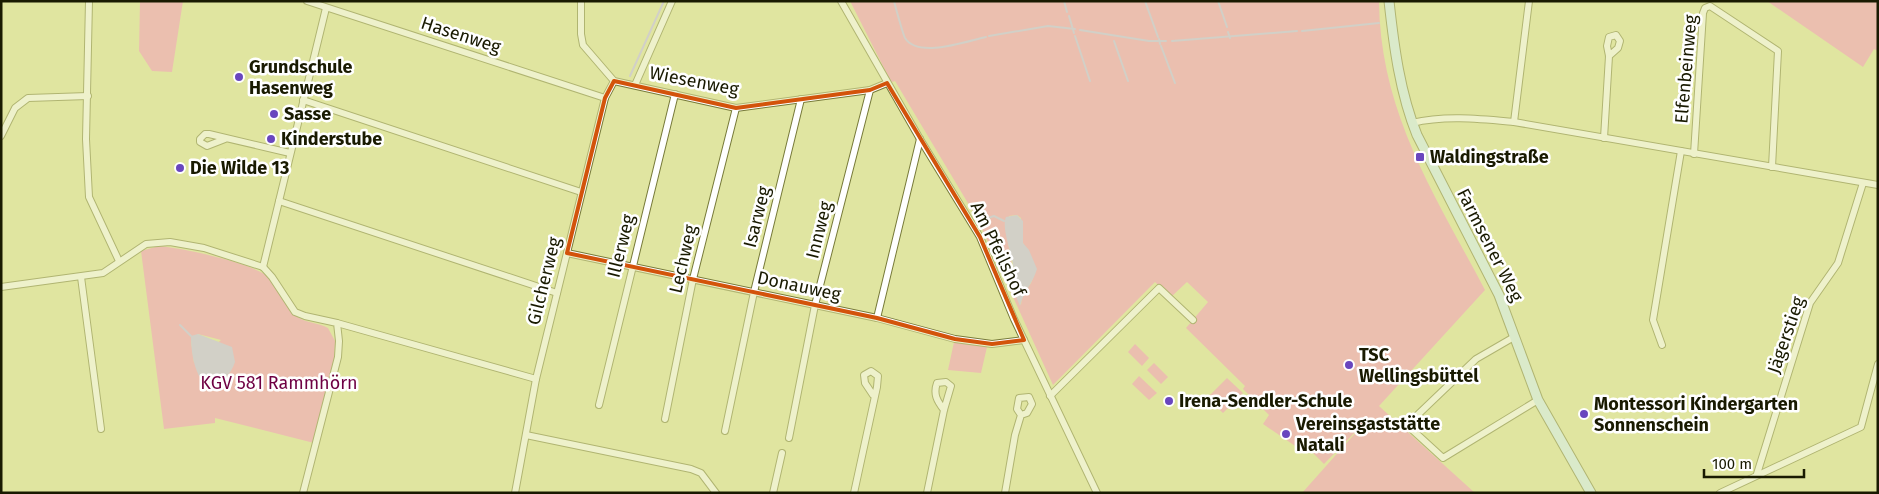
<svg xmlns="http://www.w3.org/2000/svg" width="1879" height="494" viewBox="0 0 1879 494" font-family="'Fira Sans',sans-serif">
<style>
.green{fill:#f891c0;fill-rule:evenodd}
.water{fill:#c0b5f6}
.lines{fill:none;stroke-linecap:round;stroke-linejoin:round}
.stream{stroke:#c0b5f6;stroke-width:2}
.minor-casing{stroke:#777a39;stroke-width:8}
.secondary-casing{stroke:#777a39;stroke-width:11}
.minor{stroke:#fff;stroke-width:6}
.secondary{stroke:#d3effd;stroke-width:9}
.marked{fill:none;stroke:#d3530b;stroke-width:4;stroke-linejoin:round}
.poi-dot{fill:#6946be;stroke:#fff;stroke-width:2}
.labels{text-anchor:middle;stroke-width:5;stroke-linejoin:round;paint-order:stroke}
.street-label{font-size:18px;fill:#191a01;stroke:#fff}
.poi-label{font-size:18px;font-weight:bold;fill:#191a01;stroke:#fff;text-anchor:start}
.park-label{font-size:18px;fill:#6e0043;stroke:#fff}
</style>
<rect width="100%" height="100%" fill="#e0e5a1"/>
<g class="green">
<path d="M140,1H183L172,72L152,71L139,51Z"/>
<path d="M850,1H1379C1380,113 1435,195 1485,290L1379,406L1475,493H1302L1367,420L1324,464L1305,445L1301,450L1263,424L1269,415L1243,389L1245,386L1186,328L1208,302L1187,282L1171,297L1155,282L1053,385L978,220L895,81L892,82L888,76ZM1017,215L1021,218L1023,243L1035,273L1031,283L1022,296L1021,305L1011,285C1017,259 1001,238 1009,216Z"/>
<path d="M1767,1H1878V51L1874,49L1863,67Z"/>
<path d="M159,246C182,248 254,263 270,278C281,289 285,309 299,318C308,323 319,323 328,328L335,341L334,364L314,443L215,418V423L164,429L141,251ZM198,334L221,340L194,363L191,341Z"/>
<path d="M954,342L987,347L981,373L948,370Z"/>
<path d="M1135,344L1149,358L1142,366L1128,352Z"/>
<path d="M1154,363L1168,377L1161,384L1147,370Z"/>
<path d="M1139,376L1157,393L1149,400L1132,384Z"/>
<path d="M1227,378L1243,393L1223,413L1207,398Z"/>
</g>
<g class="water">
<path d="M1017,215L1023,221V243L1029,250L1037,269C1033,283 1023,292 1020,306L1011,285C1012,278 1015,272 1013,265C1012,254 1001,227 1006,217Z"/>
<path d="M198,334L232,347L235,362C228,382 217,383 199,376C193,364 191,349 191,336Z"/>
</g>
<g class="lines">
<g class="stream">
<path d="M894,1C896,9 903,34 905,38C918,59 967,41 986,37"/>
<path d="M1064,1L1067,12"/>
<path d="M1145,1L1158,37"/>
<path d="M1218,1L1227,27"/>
<path d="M1768,1H1769"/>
<path d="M1069,16L1074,33"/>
<path d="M1080,30L1149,41H1166"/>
<path d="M1302,31L1379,23"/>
<path d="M1228,32L1230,38"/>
<path d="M989,36L1048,26L1075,29"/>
<path d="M1075,36L1090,81"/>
<path d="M1159,39L1160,44"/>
<path d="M1114,41L1128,81"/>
<path d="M1172,41L1297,31"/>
<path d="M1161,46L1175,83"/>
<path d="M630,76L664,1"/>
<path d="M979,221L994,216L1004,221"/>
<path d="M180,325L191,336"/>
</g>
<g class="minor-casing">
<g id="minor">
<path d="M89,1L86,139L89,197L119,261"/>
<path d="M307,1L605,98"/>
<path d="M581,1V34L583,45L614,81L736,108L870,90L887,83"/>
<path d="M841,1L920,139L980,237L1014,319L1097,493"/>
<path d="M635,85L672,1"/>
<path d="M303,100L581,192"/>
<path d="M1514,122L1529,1"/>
<path d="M1412,123C1445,115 1481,119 1514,122L1878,185"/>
<path d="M1,136L15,108L28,98L88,96"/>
<path d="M1604,138L1609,56L1607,46L1609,37L1616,35L1620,41L1618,48L1609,56"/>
<path d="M225,139L207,146L200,142V139L205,134H209L290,153"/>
<path d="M1694,154L1703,13L1705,8L1710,6L1778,51L1772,167"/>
<path d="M279,201L557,293"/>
<path d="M567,253L877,318L955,339L992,344L1024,340"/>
<path d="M263,267L326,8"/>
<path d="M81,277L101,429"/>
<path d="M1,287L103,273L146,244L170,242L204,248L263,267L272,277L295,312L305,316L337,323L339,341L338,357L303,493"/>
<path d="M877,318L920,139"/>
<path d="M337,323L536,379"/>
<path d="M1514,337L1476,359L1407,425L1443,458L1538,400"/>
<path d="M1662,345L1653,320L1681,151"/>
<path d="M1050,396L1159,288L1193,320"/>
<path d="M599,405L675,94"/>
<path d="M665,419L693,279L736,108"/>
<path d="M725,431L754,292L801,99"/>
<path d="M526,435L691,469L701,473L716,493"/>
<path d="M789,438L815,305L870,90"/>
<path d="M1757,474L1810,303L1838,263L1863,183"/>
<path d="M515,493L536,379L605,98L614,81"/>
<path d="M773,493L782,453"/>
<path d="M854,493L877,387L878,376L871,371L864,375L865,383L873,395"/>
<path d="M927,493L944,410L951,386L946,382L937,383C933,394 937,401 944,410"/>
<path d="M1005,493L1015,435L1021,415L1027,413L1032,404L1029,397L1019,398L1017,409L1021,415"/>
<path d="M1720,493L1861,427L1878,364"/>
</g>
</g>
<g class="secondary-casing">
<path id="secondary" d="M1389,1C1394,47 1400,93 1417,135L1499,295L1538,400L1591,493"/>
</g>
<use href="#minor" class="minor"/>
<use href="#secondary" class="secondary"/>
</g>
<path d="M0 0H1879V494H0ZM614,81L736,108L870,90L887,83L980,237L1024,340L992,344L955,339L877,318L567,253L605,98Z" fill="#e0e5a1" fill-opacity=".55" fill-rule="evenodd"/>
<path class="marked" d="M614,81L736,108L870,90L887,83L980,237L1024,340L992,344L955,339L877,318L567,253L605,98Z"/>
<g class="poi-dot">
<circle cx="239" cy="77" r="5"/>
<circle cx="274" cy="114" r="5"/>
<circle cx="271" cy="139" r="5"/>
<rect x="1415" y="152" width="10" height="10" rx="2.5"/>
<circle cx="180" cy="168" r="5"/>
<circle cx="1349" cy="365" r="5"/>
<circle cx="1169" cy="401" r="5"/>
<circle cx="1584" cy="414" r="5"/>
<circle cx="1286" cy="434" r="5"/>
</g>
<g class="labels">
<g class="street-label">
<text transform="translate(461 35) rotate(18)" y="6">Hasenweg</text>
<text transform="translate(1686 69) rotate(-85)" y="6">Elfenbeinweg</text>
<text transform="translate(694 81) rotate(11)" y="6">Wiesenweg</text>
<text transform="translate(757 217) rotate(-76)" y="6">Isarweg</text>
<text transform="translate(819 230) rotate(-76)" y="6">Innweg</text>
<text transform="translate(1490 245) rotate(63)" y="6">Farmsener Weg</text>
<text transform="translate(621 246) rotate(-76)" y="6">Illerweg</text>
<text transform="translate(998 249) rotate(64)" y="6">Am Pfeilshof</text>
<text transform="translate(683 259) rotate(-77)" y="6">Lechweg</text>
<text transform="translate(544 281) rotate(-76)" y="6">Gilcherweg</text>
<text transform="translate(799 286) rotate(12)" y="6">Donauweg</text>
<text transform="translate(1786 335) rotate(-71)" y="6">Jägerstieg</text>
</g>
<g class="poi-label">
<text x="249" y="73">Grundschule<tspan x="249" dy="21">Hasenweg</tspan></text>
<text x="284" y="120">Sasse</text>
<text x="281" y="145">Kinderstube</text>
<text x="1430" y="163">Waldingstraße</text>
<text x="190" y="174">Die Wilde 13</text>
<text x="1359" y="361">TSC<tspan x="1359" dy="21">Wellingsbüttel</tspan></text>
<text x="1179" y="407">Irena-Sendler-Schule</text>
<text x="1594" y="410">Montessori Kindergarten<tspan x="1594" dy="21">Sonnenschein</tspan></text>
<text x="1296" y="430">Vereinsgaststätte<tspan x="1296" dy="21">Natali</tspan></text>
</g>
<g class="park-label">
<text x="279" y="389">KGV 581 Rammhörn</text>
</g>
</g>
<rect width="1879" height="494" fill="none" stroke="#191a01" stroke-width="5"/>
<path d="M1704 469v8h100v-8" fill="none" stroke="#191a01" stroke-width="2.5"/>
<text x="1712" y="469" font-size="15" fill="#191a01" stroke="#ffffff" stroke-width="4" paint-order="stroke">100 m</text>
</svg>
